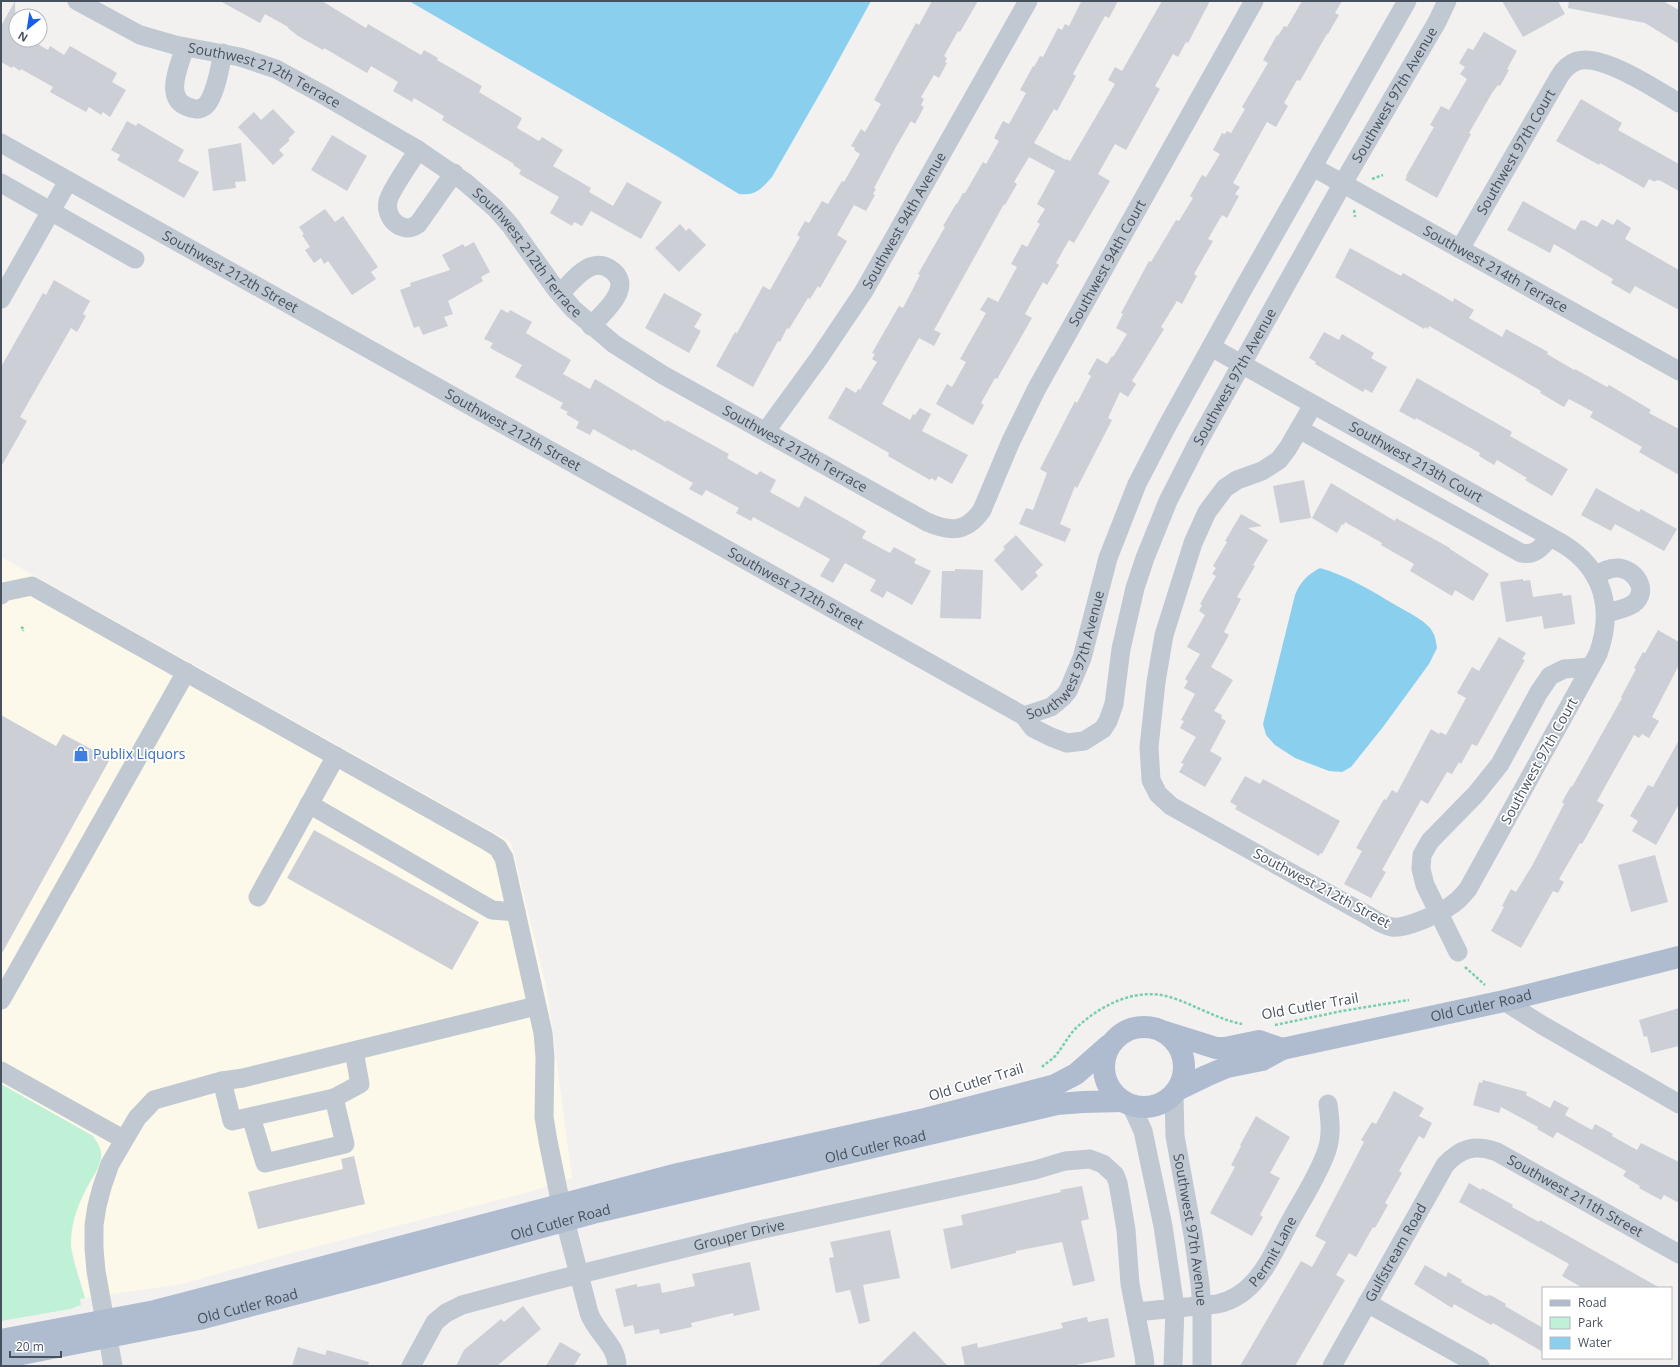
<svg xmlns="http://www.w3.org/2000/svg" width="1680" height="1367" viewBox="0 0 1680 1367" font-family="'Open Sans',sans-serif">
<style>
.commercial{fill:#fdf9ea}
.green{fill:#bef1d6}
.water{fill:#8ad0ee}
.building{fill:#cccfd5}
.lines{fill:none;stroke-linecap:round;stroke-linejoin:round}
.path{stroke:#75d0ab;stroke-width:2.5;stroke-dasharray:3 2;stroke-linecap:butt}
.minor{stroke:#c0c9d2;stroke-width:19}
.major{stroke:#afbccf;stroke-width:22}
.labels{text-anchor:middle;stroke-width:3.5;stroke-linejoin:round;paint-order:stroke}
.street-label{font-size:14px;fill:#47515e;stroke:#fff}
.shop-label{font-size:14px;fill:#366cbe;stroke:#fff;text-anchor:start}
</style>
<rect width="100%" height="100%" fill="#f3f0f0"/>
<path class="commercial" d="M1,557L511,842L547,990L572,1178L533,1191L295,1252L182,1284L85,1298L71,1245L73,1226L78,1207L101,1160V1152L99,1144L93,1136L1,1084Z"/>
<path class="green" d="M1,1084L93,1136C96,1141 100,1146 101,1152C103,1166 90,1180 85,1191C77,1207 70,1227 71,1244C71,1257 81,1284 85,1298L80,1299L81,1305L70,1309L1,1321Z"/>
<g class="water">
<path d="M409,1H871L826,83L772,177C761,189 756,196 739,194L665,149Z"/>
<path d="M1320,568C1348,576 1372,591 1397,606C1408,612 1422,619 1430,628C1435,634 1436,641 1437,648L1429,664L1383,727L1351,767L1342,772L1329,771L1295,758L1275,745L1266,735L1263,724L1295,595C1301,581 1307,575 1320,568Z"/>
</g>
<g class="building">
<path d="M15,1L16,40H31L48,50L50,46L64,55L70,46L117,73L112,82L126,90L110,117L103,112L101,115L89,107L86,112L50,92L53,87L21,69L20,71L13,66L12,68L1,62V26Z"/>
<path d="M220,1H322L366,28L368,24L421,55L424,50L438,58L437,60L482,86L479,92L522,118L517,128L539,141L542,137L563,150L553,166L591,188L589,192L613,206L627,182L662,202L641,239L591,211L582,226L574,222L572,226L550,213L559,197L519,174L521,170L513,165L514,164L442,120L444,116L414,98L412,102L393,91L398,82L371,66L367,73L324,48L323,50L298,36L288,28V27L265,14L260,23Z"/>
<path d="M932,1H978L960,32L958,31L944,56L947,58L945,62L947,63L939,78L934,75L921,97L924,99L921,105L924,107L915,124L911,121L897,145L874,188L876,189L873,194L875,195L866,211L854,205L837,235L847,241L820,288L818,286L810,299L808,298L789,329L787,328L780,342L778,341L753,387L716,366L735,332L738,334L737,333L763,286L770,290L800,237L797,235L805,221L809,223L822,201L828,204L842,181L844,182L860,154L854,150L855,148L851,146L861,129L865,132L881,104L874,100L916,23L919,25Z"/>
<path d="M1079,1H1118L1109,18L1105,16L1073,74L1076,76L1057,111L1054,109L1034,143L1066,160V159L1070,161L1115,84L1108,80L1115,67L1122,71L1162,1H1210L1188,43L1186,42L1178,57L1173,54L1155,86L1160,89L1126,150L1115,144L1098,174L1110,181L1074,243L1069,240L1056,263L1059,265L1047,285L1043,282L1025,314L1032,318L997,379L995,378L981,403L984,405L973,425L936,404L947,384L952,387L966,362L960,359L986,313L980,310L988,297L998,302L1017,267L1011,264L1022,244L1027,247L1040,224L1037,222L1045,209L1037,204L1055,171L1029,157L1014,182L1017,184L1005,205L1004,204L934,330L941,333L934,346L919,338L882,404L910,420L913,414L915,415L920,408L931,414L922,431L968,455L952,484L938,476L936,481L931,478L930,480L888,456L889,453L828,418L846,387L856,393L858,389L860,390L877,362L872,359L875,354L872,353L899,306L903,308L920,275L918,274L945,227L943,226L956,204H957L963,193H965L983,162L986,164L999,141L994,138L1003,121L1009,124L1026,93L1020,90L1033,66L1034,67L1040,56L1043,57L1058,28L1062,30L1065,24L1069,26L1081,2Z"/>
<path d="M1302,1H1342L1335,13L1339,15L1328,34H1327L1300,81L1297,80L1284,103L1288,106L1276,127L1267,122L1233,183L1240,187L1235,194L1239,196L1227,218L1222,215L1208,239L1213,241L1194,274L1197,276L1182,304L1177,301L1161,327L1164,329L1132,381L1136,384L1128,397L1120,392L1108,418L1112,420L1077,488L1075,486L1060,524L1071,529L1065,542L1019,524L1026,508L1033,510L1047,473L1040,469L1075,401L1077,403L1091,376L1088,374L1097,358L1107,364L1112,356L1113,357L1127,334L1116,328L1123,314L1121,313L1149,261L1151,262L1176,220L1179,221L1193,198L1190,196L1202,175L1206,177L1220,154L1213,150L1222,133L1225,134L1227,131L1231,133L1245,109L1242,107L1268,63L1263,60L1277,35L1278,36L1284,26L1287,27Z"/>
<path d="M1502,1H1558L1565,14L1523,37Z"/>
<path d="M1569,1H1663L1679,10V44L1645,23L1568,8Z"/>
<path d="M1484,32L1517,51L1507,69L1509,70L1500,86L1498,85L1492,93L1469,133L1471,134L1437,198L1405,180L1407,177L1406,176L1434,127L1430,125L1441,106L1449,110L1467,79L1460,74L1465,67L1459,63L1468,48L1473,50Z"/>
<path d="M1581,99L1622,123L1618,130L1679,164V191L1659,180L1658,181L1656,180L1655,182L1649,179L1644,188L1600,163L1599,165L1556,141Z"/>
<path d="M273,109L295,132L288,139L290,140L279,150L284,155L273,165L238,127L254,112L261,120Z"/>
<path d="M127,121L136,126L138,123L184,150L178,161L199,172L184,198L117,160L120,155L111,150Z"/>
<path d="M332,135L367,156L347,191L311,170Z"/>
<path d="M241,143L246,181L235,182L236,188L213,191L208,149Z"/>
<path d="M1523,201L1575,230L1581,220L1583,221L1584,220L1597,227L1602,219L1613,225L1617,219L1631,228L1625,239L1679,270V310L1635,286L1630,294L1611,283L1613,279L1554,244L1550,253L1507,230Z"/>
<path d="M325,209L335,222L343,216L378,267L371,272L376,279L352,295L328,261L324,264L321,258L314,263L305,250L310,247L302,235L304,234L299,227Z"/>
<path d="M680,224L686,231L689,228L706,245L679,272L655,248Z"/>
<path d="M474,242L490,272L481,277L483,281L448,301L453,314L444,317L448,326L423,335L419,326L414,328L400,290L411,286L410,283L450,270L442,255L463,244L465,247Z"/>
<path d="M1350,248L1401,276L1403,273L1453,302L1454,298L1474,310L1469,318L1502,337L1506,329L1548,352L1547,354L1574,370L1575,369L1607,387L1609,385L1651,410L1649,413L1679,429V475L1639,452L1642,447L1590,417L1593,412L1569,399L1564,407L1540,393L1541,391L1429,326L1428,329L1425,327L1424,329L1335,277Z"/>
<path d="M54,280L90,301L83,314L86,316L77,332L71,328L20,417L27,421L1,467V367L43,293L46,295Z"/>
<path d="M664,293L702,314L694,327L701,331L689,353L645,328Z"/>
<path d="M501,309L508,313L510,310L532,322L526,333L571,360L563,374L590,389L595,379L666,422L667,420L729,454L727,458L757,475L760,471L776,480L770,492L799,508L805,496L866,531L862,538L890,553L894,547L916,559L914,563L931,571L912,605L887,591L883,598L870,591L876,580L845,563L833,583L820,576L830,559L753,517L751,521L736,513L739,508L706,490L702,496L689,489L693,483L633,449L632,451L593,429L590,435L576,428L579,422L566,414L568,412L560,408L563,403L515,377L522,365L490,348L493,343L484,339Z"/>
<path d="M1324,332L1339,340L1342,334L1374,353L1371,358L1387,367L1372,393L1365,389L1363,392L1315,364L1316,362L1309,358Z"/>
<path d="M1417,378L1512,432L1510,436L1568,469L1552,496L1525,480L1527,478L1497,460L1494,465L1479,456L1480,453L1416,418L1415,420L1399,411Z"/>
<path d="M1304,480L1311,518L1280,523L1273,486Z"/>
<path d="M1331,483L1395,521L1396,518L1450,548V549L1489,574L1473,601L1455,590L1452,596L1410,571L1414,564L1381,545L1382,543L1345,522L1344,525L1342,524L1337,533L1312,518Z"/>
<path d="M1596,488L1639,512L1641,509L1677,529L1664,551L1615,524L1611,531L1581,515Z"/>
<path d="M1241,514L1262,526L1248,528L1268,540L1253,565L1255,566L1237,597L1241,599L1224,632L1229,635L1211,667L1233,680L1214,711L1222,715L1221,718L1226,721L1210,751L1222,758L1205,787L1179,772L1184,764L1181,763L1196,737L1180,728L1184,721L1181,720L1195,694L1184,688L1188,681L1185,679L1200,654L1187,647L1205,615L1199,611L1202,605L1200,604L1216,576L1212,574L1216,568L1213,566L1227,542L1225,541Z"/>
<path d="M1016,535L1043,565L1035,572L1038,576L1022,591L994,560L1005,549L1003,547Z"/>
<path d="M955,569L983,570L981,619L940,618L942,571H955Z"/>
<path d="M1523,579V581L1530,580L1533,597L1562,593L1563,596L1571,595L1575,624L1544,629L1542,616L1506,622L1500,582Z"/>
<path d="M1658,630L1679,642V665L1652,717L1659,721L1649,738L1642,734L1639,738L1634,735L1597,801L1604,805L1582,844L1580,843L1559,879L1564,882L1558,893L1553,891L1521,948L1491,931L1504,907L1502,906L1511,889L1516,892L1533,864L1564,804L1562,802L1571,786L1572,787L1622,698L1621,697L1636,669L1634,668L1643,652L1645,653Z"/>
<path d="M1499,637L1526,653L1522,659L1525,660L1477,746L1472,744L1461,764L1459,762L1452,774L1447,772L1428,804L1421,800L1382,870L1386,872L1371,898L1344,884L1362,851L1356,848L1384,799L1386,800L1392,790L1397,793L1431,729L1439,734L1440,732L1446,735L1466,698L1457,693L1472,667L1479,671Z"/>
<path d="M1,715L56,746L63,734L110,759L1,955Z"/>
<path d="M1679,740V804L1656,845L1632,831L1638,821L1630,816L1648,785L1653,787Z"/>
<path d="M1245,776L1260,784L1263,779L1340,821L1322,854L1320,853L1319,856L1235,809L1237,806L1230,802Z"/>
<path d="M314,830L479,922L452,970L287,878Z"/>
<path d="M1655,855L1668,902L1631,912L1618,865Z"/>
<path d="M1679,1008V1046L1651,1053L1647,1036L1644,1037L1639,1020Z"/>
<path d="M1483,1080L1527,1092L1526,1095L1550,1108L1554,1100L1569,1108L1565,1115L1592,1130L1595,1124L1613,1134L1612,1136L1637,1150L1641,1143L1679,1162V1203L1664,1195L1661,1200L1639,1188L1640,1186L1623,1176L1626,1171L1557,1132L1553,1138L1537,1129L1538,1127L1501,1107L1499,1113L1473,1105L1479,1082L1482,1083Z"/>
<path d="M1394,1091L1424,1108L1419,1116L1432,1123L1424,1139L1419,1136L1399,1171L1402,1173L1385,1203L1388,1205L1375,1228L1373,1227L1356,1257L1349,1253L1336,1275L1345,1280L1295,1366H1240L1301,1261L1312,1267L1326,1242L1315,1236L1364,1142L1361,1140L1372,1122L1376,1124Z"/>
<path d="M1256,1116L1290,1137L1270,1173L1280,1178L1260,1215L1263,1217L1252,1236L1210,1213L1235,1167L1231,1165L1241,1146L1240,1145Z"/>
<path d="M354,1156L365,1204L258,1229L248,1192L343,1169L341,1159Z"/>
<path d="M1469,1183L1481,1190L1482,1188L1513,1205L1512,1207L1539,1222L1540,1220L1660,1288H1583L1562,1276L1569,1264L1459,1202Z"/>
<path d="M1082,1186L1089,1219L1081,1221L1095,1281L1073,1286L1062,1242L1016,1251V1253L951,1269L943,1229L963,1225L961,1215L1061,1192L1060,1190Z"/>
<path d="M890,1230L900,1278L863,1285L870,1321L859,1324L850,1290L836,1293L829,1258L834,1257L830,1242Z"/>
<path d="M750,1262L760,1310L734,1316L733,1313L691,1323L692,1327L660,1334L659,1329L635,1334L633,1325L624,1327L615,1289L637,1284V1287L660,1283L662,1293L695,1286L692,1274Z"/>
<path d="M1425,1265L1446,1277L1448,1272L1462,1280L1461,1282L1486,1296L1490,1295L1494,1297L1506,1304L1505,1306L1543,1328V1352L1493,1323L1491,1325L1454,1304L1452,1308L1414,1284Z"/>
<path d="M523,1306L541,1329L497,1366H456L464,1350L501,1319L504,1322Z"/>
<path d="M1087,1317L1088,1322L1108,1318L1115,1357L1071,1366H965L961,1347L977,1343L978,1348L1063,1328L1061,1323Z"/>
<path d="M914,1331L948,1366H878Z"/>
<path d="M560,1342L581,1354L574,1366H546Z"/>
<path d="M298,1347L325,1355L327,1350L369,1362L368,1366H292Z"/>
</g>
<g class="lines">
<g class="path">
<path d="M1372,179L1383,175"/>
<path d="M1354,210L1355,217"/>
<path d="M21,627L24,629L23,631"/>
<path d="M1465,967L1485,985"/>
<path d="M1275,1025L1342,1011L1409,1000"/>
<path d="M1042,1067C1046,1063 1052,1060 1056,1055C1063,1047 1068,1036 1076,1028C1102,1004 1138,986 1173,998C1197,1006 1217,1019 1242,1024"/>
</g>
<g class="minor">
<path id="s1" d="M77,1L140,35L175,45L240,57L276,69L327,97L418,150L465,182L495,208L510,225L555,288L573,309L614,344L663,375L927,522C950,532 966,533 982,510L1011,441L1037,388L1254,1"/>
<path d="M185,47C179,67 162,100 191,108C197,110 203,109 207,104C216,93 220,67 223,53"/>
<path id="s2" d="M1,143L1024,716L1033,728L1051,737L1067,743L1084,741L1103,729L1108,721L1114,704L1121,649L1135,588L1145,558L1168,501L1197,444L1343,183L1437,22L1447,1"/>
<path d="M418,150C411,162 391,189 388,201C386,210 390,220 398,225C406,229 411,229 418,224L454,173"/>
<path id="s3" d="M1313,167L1679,371"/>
<path d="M1,183L135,259"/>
<path id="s4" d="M1460,249L1559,77C1563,70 1569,64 1577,61C1602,53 1657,90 1679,103"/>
<path d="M560,294C568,285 579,272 590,267C597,264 604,265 610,269C636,286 604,312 591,326"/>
<path d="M1,299L68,181"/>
<path id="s5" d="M1211,347L1563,544C1604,569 1614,610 1598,654L1468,889C1463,895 1459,900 1453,904C1441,913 1406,929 1392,927C1383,926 1374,919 1367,915L1171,806L1158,794L1151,780L1149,747L1156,682L1164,635L1193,543L1207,512L1225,488L1237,480L1262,471L1279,460L1288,448L1313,405"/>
<path d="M1299,429L1521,553C1535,556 1542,547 1550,537"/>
<path id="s6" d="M766,431L819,358L864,291L1028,1"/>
<path d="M1595,576C1602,572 1608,568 1616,568C1634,567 1651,591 1633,604C1625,609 1615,611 1606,613"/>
<path d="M1,595L3,592L32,586L487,841L498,848L504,858L543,1033L545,1057L544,1117L548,1141L561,1205L589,1313C596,1333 617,1345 617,1366"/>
<path id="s7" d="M1024,716L1051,707L1063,697L1068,691L1082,658L1108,558L1137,484L1166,428L1242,291L1407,1"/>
<path d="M309,804L492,910L516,912"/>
<path d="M258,897L336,756"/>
<path d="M1458,952L1425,885L1421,869L1422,855L1430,841L1476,794L1500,764L1539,692L1550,676L1564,669L1591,667"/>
<path d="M1,1000L186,672"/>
<path d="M1504,1001L1542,1025L1679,1104"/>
<path d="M1,1071L123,1139"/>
<path d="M222,1081L232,1121L334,1098L345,1144L265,1163L251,1117"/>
<path id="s8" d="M1174,1095L1175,1136L1193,1235L1200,1284L1202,1307V1366"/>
<path d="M334,1098L360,1084L354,1051"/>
<path d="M1131,1105L1143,1131L1163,1226L1175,1308L1173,1366"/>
<path d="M1367,1303L1480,1366"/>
<path id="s9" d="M1136,1312L1217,1304C1231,1301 1243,1294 1253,1283C1269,1266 1279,1241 1291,1220C1303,1198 1319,1174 1327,1150C1332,1135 1330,1119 1328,1104"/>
<path d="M113,1366L96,1271L94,1248V1225L97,1206L102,1187L110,1164L137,1118L154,1100L222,1081L243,1078L536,1006"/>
<path id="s10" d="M411,1366L435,1322L446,1313L462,1305L552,1281L750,1232L1035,1170L1065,1161L1090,1159L1103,1164L1115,1175L1118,1183L1121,1200L1126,1230L1130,1284L1144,1356L1145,1366"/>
<path id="s11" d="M1332,1366L1445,1165C1461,1148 1474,1144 1497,1152L1679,1254"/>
</g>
<g class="major">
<circle cx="1144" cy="1067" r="40"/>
<path d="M1165,1032L1216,1048H1225L1259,1041L1282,1049"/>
<path id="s12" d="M1179,1089L1206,1076L1227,1067L1262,1060L1282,1049L1504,1001L1679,957"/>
<path d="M1,1340L155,1311L678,1174L925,1119L1033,1091L1055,1085L1076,1074L1109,1045"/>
<path id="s13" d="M1,1358L199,1319L375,1273L597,1212L1057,1104L1083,1102L1123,1101"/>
</g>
</g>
<defs>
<g id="shop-bare" transform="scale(1.2)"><path d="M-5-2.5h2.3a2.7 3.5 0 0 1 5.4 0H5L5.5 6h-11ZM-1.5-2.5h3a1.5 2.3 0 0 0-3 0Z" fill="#3f7fe0" stroke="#fff" stroke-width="2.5" paint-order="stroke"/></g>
</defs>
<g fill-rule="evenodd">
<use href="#shop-bare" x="81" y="754"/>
</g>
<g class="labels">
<g class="street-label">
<text dy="5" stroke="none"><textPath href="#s1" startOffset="203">Southwest 212th Terrace</textPath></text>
<text dy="5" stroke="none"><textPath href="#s2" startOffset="1968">Southwest 97th Avenue</textPath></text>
<text dy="5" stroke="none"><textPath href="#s4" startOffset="112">Southwest 97th Court</textPath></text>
<text dy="5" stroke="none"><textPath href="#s6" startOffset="252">Southwest 94th Avenue</textPath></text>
<text dy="5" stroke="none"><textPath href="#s1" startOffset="527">Southwest 212th Terrace</textPath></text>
<text dy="5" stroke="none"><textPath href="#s1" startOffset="1354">Southwest 94th Court</textPath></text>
<text dy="5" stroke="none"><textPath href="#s3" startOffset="209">Southwest 214th Terrace</textPath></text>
<text dy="5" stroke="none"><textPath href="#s2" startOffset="263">Southwest 212th Street</textPath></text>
<text dy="5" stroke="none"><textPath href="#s2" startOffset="1644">Southwest 97th Avenue</textPath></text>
<text dy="5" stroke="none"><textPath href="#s2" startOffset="587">Southwest 212th Street</textPath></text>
<text dy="5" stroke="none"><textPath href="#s1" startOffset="863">Southwest 212th Terrace</textPath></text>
<text dy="5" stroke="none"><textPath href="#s5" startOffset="235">Southwest 213th Court</textPath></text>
<text dy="5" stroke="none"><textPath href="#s2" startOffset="911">Southwest 212th Street</textPath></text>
<text dy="5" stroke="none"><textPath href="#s7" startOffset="80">Southwest 97th Avenue</textPath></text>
<text transform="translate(1539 761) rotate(-61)" y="5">Southwest 97th Court</text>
<text transform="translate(1322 888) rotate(28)" y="5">Southwest 212th Street</text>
<text dy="5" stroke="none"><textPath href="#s12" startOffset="315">Old Cutler Road</textPath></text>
<text transform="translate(1310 1006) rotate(-10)" y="5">Old Cutler Trail</text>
<text transform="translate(976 1082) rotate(-17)" y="5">Old Cutler Trail</text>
<text dy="5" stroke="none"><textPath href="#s13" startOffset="900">Old Cutler Road</textPath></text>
<text dy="5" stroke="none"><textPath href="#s11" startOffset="378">Southwest 211th Street</textPath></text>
<text dy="5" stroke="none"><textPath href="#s13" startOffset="576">Old Cutler Road</textPath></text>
<text dy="5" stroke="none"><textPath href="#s8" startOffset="136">Southwest 97th Avenue</textPath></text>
<text dy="5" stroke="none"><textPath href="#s10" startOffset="368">Grouper Drive</textPath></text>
<text dy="5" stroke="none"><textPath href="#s9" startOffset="161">Permit Lane</textPath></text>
<text dy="5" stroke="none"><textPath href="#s11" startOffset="130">Gulfstream Road</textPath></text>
<text dy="5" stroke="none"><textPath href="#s13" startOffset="252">Old Cutler Road</textPath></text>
</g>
<g class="shop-label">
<text x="93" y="759">Publix Liquors</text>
</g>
</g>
<rect width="1680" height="1367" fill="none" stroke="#47515e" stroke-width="4"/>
<rect x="1542" y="1287" width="130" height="72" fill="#ffffff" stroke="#b5b9bf"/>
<rect x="1550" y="1300" width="20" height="6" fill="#afbccf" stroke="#b5b9bf"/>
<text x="1578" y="1307" font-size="12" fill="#47515e">Road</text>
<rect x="1550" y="1317" width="20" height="12" fill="#bef1d6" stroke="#b5b9bf"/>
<text x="1578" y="1327" font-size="12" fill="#47515e">Park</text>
<rect x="1550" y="1337" width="20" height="12" fill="#8ad0ee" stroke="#b5b9bf"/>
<text x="1578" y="1347" font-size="12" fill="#47515e">Water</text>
<g transform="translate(28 28) rotate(210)"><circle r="19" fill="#ffffff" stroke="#b5b9bf"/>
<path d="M0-3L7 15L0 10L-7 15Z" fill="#155ee8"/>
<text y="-6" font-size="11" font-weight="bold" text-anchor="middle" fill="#47515e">N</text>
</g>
<path d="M10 1351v6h51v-6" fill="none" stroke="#47515e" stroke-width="2"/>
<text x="16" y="1351" font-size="12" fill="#47515e" stroke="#ffffff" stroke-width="3" paint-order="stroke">20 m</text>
</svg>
